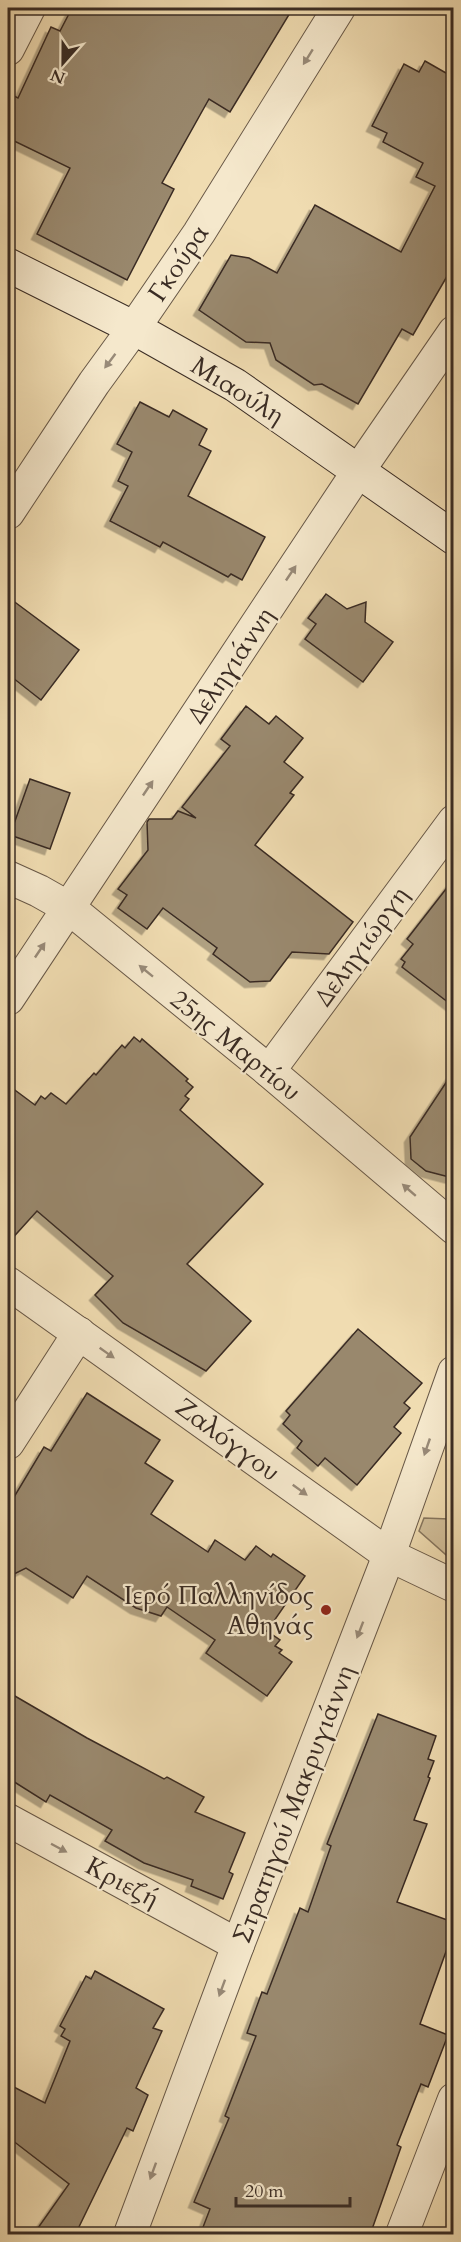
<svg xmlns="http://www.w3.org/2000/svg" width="461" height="2242" viewBox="0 0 461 2242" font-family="Cardo,serif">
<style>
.green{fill:#d1be99;stroke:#86755e;stroke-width:1.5}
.building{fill:#99886d;stroke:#3a2c24;stroke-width:1.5;filter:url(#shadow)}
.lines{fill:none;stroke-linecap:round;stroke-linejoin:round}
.street-casing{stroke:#685847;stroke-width:34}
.secondary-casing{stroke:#3a2c24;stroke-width:35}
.street{stroke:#f5e8cc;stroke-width:32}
.secondary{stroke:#f5e8cc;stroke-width:33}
.oneway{fill:#988a78}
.poi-dot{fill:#8f2418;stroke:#f5e8cc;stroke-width:2}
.labels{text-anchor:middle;stroke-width:4.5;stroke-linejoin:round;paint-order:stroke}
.street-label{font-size:26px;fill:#3a2c24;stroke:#f5e8cc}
.poi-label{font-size:26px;fill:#3a2c24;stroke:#f5e8cc;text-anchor:end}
</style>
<defs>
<filter id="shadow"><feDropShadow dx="-5.5" dy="5.5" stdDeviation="0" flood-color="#0004"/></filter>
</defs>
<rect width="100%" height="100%" fill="#f0dcb1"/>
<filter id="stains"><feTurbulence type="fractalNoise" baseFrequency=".00333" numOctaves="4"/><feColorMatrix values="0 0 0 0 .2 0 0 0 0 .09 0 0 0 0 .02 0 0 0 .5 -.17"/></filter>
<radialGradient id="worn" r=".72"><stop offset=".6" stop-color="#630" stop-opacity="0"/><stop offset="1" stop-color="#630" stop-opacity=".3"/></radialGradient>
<path class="green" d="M453,1506V1561L419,1531L424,1518L449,1519Z"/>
<g class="building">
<path d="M72,8H293L230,112L209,99L162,183L174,189L127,280L37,234L70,168L8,138V93L18,98L51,27L60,31Z"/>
<path d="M425,61L453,77V266L413,335L402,329L358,404L322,384L314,385L276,360L270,343L246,342L199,310L231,255L249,258L277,273L315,205L401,252L435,186L416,177L423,163L383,142L387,133L372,126L404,64L419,72Z"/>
<path d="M140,402L169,417L173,410L207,429L199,445L211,451L188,496L265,537L242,580L231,574L228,577L163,542L160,547L110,521L128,486L118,481L132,452L117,444Z"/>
<path d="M326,594L347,609L366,602L365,622L393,642L363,682L305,639L316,624L308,618Z"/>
<path d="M8,597L79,650L41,700L8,674Z"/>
<path d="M246,706L269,724L276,716L303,738L284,762L303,777L290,793L294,795L255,845L353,922L329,954L292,952L270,981L250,982L213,954L217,948L163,908L147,929L118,908L127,895L118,889L148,850L147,822L149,819H172L178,811L196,818L182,807L230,746L221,739Z"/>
<path d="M30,779L70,793L50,849L10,835Z"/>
<path d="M453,880V1006L402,967L405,962L401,959L413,944L407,939Z"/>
<path d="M134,1037L140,1042L142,1039L188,1079L186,1081L193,1087L185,1096L189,1099L180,1110L263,1184L187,1264L251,1321L206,1371L123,1323L95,1295L113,1276L37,1211L8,1243V1085L35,1105L41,1096L45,1099L51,1093L66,1104L94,1073L96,1075L122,1045L125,1048Z"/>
<path d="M453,1072V1178L426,1171L411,1159L410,1137Z"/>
<path d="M358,1329L422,1383L404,1403L410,1408L394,1427L401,1433L357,1485L325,1458L318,1466L297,1448L302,1441L283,1424L290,1415L286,1411Z"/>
<path d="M87,1393L160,1440L145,1463L173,1481L151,1514L208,1552L215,1540L245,1560L256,1546L271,1557L273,1554L305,1576L267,1631L280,1640L275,1646L282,1650L279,1653L292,1662L267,1696L206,1653L215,1640L167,1607L161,1616L136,1608L87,1576L73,1598L26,1568L14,1574L12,1554L8,1552V1507L44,1447L51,1451Z"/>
<path d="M8,1692L87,1738L164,1779L167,1777L204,1797L195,1812L245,1833L229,1872L233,1874L223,1899L191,1886L193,1880L144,1863L105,1841L112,1830L50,1795L46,1802L8,1778Z"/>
<path d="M378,1714L436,1736L428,1759L434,1761L428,1777L430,1778L414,1820L427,1824L397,1902L453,1922V1932L420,2024L448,2035L428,2087L421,2084L397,2145L401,2147L370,2235H200L210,2209L194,2202L229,2118L225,2116L256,2036L247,2033L262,1992L267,1994L300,1908L308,1912L331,1846L327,1844Z"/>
<path d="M95,1971L164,2009L153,2028L162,2031L136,2088L148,2095L133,2131L127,2128L75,2235H33L69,2184L8,2137V2084L45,2103L70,2041L61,2036L65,2029L60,2026L86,1976L91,1979Z"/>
</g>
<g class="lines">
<g class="street-casing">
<g id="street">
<path d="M8,49L29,8"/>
<path d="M8,513L94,383L134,328L199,233L339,8"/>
<path d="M8,877L39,891L69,908L269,1071L454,1228"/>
<path d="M8,999L359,470L454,332"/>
<path d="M269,1071L454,821"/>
<path d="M8,1283L389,1555L454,1586"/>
<path d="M8,1443L79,1333"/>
<path d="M8,1820L238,1945"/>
<path d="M130,2234L238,1945L389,1555L454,1372"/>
<path d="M402,2234L454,2099"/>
</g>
</g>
<g class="secondary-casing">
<path id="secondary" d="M8,265L134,328L235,385L454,538"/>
</g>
<use href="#street" class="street"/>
<use href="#secondary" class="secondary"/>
</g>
<defs><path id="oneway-solid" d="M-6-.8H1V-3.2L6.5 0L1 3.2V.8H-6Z" transform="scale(1.5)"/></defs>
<g class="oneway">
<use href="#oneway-solid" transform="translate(308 57) rotate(122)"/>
<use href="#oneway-solid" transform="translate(110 361) rotate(127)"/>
<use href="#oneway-solid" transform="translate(291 573) rotate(-56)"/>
<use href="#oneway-solid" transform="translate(148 788) rotate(-56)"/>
<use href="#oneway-solid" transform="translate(40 950) rotate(-56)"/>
<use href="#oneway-solid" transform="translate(146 971) rotate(-141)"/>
<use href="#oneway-solid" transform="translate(409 1190) rotate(-139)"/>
<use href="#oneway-solid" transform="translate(107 1353) rotate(35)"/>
<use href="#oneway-solid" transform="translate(427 1447) rotate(109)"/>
<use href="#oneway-solid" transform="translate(300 1490) rotate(36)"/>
<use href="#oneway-solid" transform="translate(360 1630) rotate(111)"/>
<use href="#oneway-solid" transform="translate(59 1848) rotate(28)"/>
<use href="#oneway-solid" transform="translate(222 1988) rotate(110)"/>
<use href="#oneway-solid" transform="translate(153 2171) rotate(110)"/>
</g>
<circle class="poi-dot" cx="326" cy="1610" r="6"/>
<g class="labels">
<g class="street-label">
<text transform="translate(178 263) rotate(-56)" y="9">Γκούρα</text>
<text transform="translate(238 390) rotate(32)" y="9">Μιαούλη</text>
<text transform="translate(230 665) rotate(-56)" y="9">Δεληγιάννη</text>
<text transform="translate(361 946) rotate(-54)" y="9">Δεληγιώργη</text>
<text transform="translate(236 1045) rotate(39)" y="9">25ης Μαρτίου</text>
<text transform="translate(228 1439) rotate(36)" y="9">Ζαλόγγου</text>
<text transform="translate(293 1804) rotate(-69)" y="9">Στρατηγού Μακρυγιάννη</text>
<text transform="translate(123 1882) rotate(28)" y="9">Κριεζή</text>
</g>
<g class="poi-label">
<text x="314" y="1604">Ιερό Παλληνίδος<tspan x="314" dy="30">Αθηνάς</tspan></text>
</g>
</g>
<rect width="461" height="2242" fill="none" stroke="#f0dcb1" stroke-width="30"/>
<rect x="9" y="9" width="443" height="2224" fill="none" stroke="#3a2c24" stroke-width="3"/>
<rect x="15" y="15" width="431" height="2212" fill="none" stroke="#3a2c24" stroke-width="1.5"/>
<g transform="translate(63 63) rotate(201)" stroke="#f5e8cc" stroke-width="4.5" paint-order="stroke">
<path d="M0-4.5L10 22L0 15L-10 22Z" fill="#3a2c24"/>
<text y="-9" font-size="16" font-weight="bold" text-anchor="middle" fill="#3a2c24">N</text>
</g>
<path d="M236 2197v9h114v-9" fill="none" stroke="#3a2c24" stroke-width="3"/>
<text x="245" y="2197" font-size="18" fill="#3a2c24" stroke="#f5e8cc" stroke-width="4.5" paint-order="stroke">20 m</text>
<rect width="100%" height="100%" filter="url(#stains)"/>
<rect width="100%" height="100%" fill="url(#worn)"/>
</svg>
